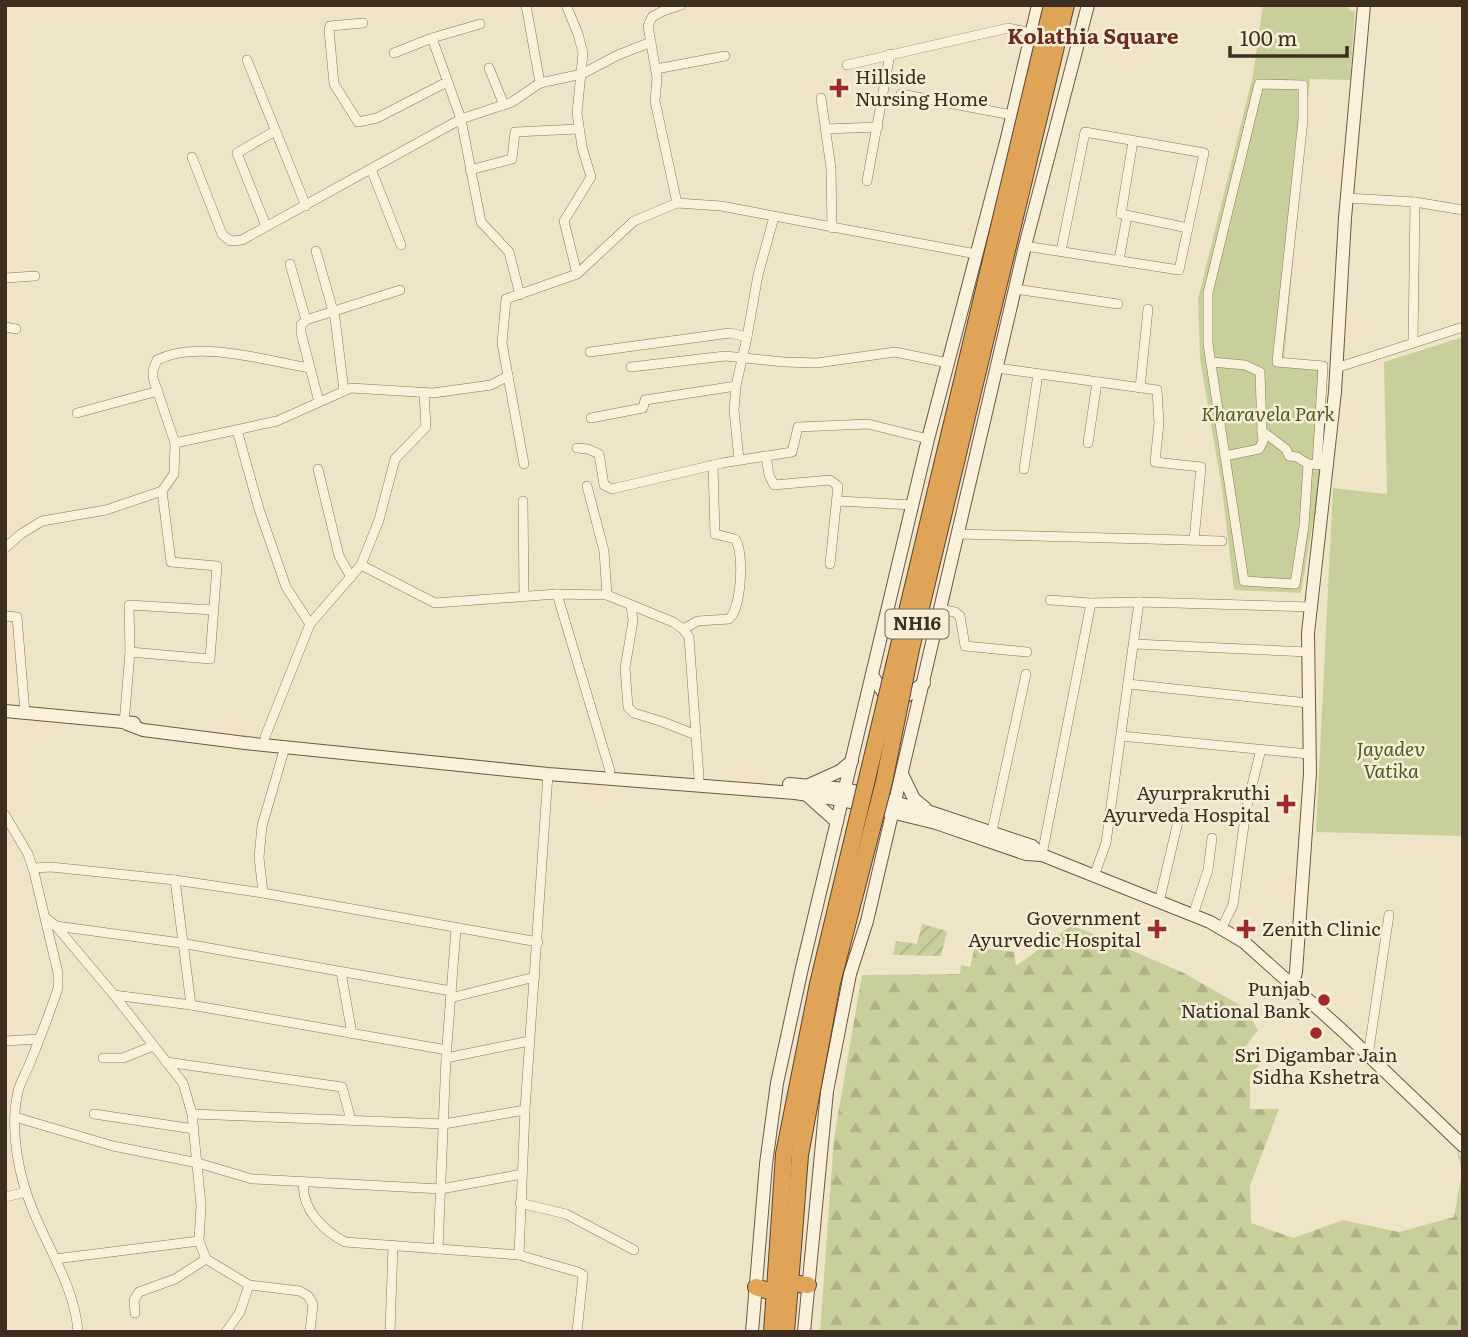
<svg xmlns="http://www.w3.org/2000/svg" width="1468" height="1337" viewBox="0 0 1468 1337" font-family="Literata,serif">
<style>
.forest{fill:url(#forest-firs)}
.park{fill:#c9cf9b}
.garden{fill:url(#garden-furrows)}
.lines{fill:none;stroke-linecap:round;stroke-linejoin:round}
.street-casing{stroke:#8d765c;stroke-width:10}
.secondary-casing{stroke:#6f573f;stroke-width:14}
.highway-casing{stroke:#5b4430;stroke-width:18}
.street{stroke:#faf1dc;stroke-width:9}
.secondary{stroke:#faf1dc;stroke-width:12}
.highway{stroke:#e0a458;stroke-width:16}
.highway-bridge-casing{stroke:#5b4430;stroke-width:18;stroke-linecap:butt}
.highway-bridge{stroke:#e0a458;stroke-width:16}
.poi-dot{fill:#9e2a2b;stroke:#f7eed8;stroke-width:2.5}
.labels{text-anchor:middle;stroke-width:5;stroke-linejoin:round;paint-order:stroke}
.shield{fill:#f7eed8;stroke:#756857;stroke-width:2}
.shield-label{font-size:18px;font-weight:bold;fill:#3d2e20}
.poi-label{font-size:19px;fill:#3d2e20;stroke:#f7eed8;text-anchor:end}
.park-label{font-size:19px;font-style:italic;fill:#4d5a26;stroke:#f7eed8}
.neighbourhood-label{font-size:21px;font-weight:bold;fill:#6b2e1e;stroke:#f7eed8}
</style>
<defs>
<pattern id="forest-firs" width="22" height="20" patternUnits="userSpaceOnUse" patternTransform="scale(1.75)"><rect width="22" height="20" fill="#c9cf9b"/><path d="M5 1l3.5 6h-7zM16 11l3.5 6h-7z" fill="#aeb285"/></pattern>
<pattern id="garden-furrows" width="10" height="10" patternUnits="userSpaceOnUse" patternTransform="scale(1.75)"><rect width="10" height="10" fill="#c9cf9b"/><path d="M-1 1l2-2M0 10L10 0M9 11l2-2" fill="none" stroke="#aeb285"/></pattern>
</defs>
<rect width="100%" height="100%" fill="#f0e4c8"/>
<path class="forest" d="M1072,925L1184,973L1245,1008L1258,1030L1242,1051L1247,1064H1258L1257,1073L1250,1075V1109H1279L1250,1186L1251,1223L1293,1238L1343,1220L1399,1232L1454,1217L1462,1172L1457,1150L1463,1160V1332H820L834,1138L862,975L960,974L961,965L970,967L975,947L1014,952L1016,966Z"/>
<g class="park">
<path d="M1263,5H1349V10L1355,11L1350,80L1310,79L1284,359L1328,362L1323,462L1301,593L1234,590L1222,489L1200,359L1198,299L1253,75Z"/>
<path d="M1463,337V836L1316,832L1333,488L1387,494L1384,362Z"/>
</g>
<path class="garden" d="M922,924L947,931L941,956L893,955L896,941L917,944Z"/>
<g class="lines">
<g class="street-casing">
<g id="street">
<path d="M526,5L540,83"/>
<path d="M566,5L578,34L583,53L577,113L582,147L591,177L564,221L577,274"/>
<path d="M363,23L330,26L329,30L334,84L358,122L377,118L447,82"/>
<path d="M432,38L480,24"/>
<path d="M394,53L432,38L461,119L512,102L540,83L582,74L618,55L651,42"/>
<path d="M247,60L306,206"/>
<path d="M847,65L1008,28L1031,33"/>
<path d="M489,68L504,105"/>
<path d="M656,69L725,56"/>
<path d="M901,94L1012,115"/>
<path d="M821,98L831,168L832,228"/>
<path d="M825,129L878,127"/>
<path d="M1133,141L1121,214L1188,228"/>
<path d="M192,157L222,234L230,241L242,240L461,119L481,222L509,252L520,295"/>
<path d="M371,169L401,245"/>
<path d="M470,170L512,159L515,132L578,129"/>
<path d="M867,181L890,54"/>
<path d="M1347,198L1415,202L1463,210"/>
<path d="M677,203L655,101L657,78L648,26L652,17L663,11L681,5"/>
<path d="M266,226L237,153L275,131"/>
<path d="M1025,246L1179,270L1204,153L1085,132L1061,251"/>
<path d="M316,251L335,318L344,391"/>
<path d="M1119,260L1127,216"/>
<path d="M290,264L306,320"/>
<path d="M5,278L35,276"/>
<path d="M1015,289L1118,304"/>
<path d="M5,327L16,329"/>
<path d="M747,337L758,275L774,217"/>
<path d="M1413,343L1415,202"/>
<path d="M590,352L730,333L747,337L736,386L734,410L739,460"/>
<path d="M1211,362L1245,365L1260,372L1262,431"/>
<path d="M631,367L725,356L784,362L817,363L895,352L948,363"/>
<path d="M997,368L1157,390L1159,423L1155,462L1201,467L1194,540"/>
<path d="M1336,368L1463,327"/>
<path d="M1140,388L1148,309"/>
<path d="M319,402L301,333V325L306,320L400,290"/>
<path d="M77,413L158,391"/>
<path d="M591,418L643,408L645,400L736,386"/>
<path d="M237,430L259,509L286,587L310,624L265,737"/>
<path d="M175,443L153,378V370L157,360C198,339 267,361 310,368"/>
<path d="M1088,443L1097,382"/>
<path d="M577,448L588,449L599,454L604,485L612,489L722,463L792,452L798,427L868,424L928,439"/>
<path d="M766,456L769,475L774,485L830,480L838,486L830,564"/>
<path d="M1225,456L1259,449L1263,441L1262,431L1286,449L1289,456L1297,457L1308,464"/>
<path d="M524,464L502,343L506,299L577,274L634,221L677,203L721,206L976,254"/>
<path d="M1317,465L1323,366L1277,362L1303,120V85L1259,84L1208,293V344L1244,581L1295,584L1304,526L1308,464L1328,465"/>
<path d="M318,469L339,556L351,577"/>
<path d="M1024,469L1038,374"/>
<path d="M587,486L604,551L607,595"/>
<path d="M523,501L524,596"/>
<path d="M838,501L913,505"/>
<path d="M958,534L1222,541"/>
<path d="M5,548L21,534L42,521L106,510L162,491L174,474L175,443L277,421L351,388L433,393L491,385L508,376"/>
<path d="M361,565L435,603L557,594L607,595L673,622L683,629L689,637L699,778"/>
<path d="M557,594L610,771"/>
<path d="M1050,600L1091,603"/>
<path d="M631,605L633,621L625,668L628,707L634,713L663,722L696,735"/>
<path d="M939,609L955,612L960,616L965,646L1027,652"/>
<path d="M5,616L17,617L25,713"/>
<path d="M310,624L361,565L379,520L395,459L426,427L424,393"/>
<path d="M683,629L698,621L729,619C741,610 745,552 735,539L715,534L713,465"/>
<path d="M1134,644L1308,652"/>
<path d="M130,652L129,605L213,610"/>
<path d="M1128,684L1308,703"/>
<path d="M124,724L130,652L210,659L217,566L171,562L162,491"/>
<path d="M1121,736L1309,754"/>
<path d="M5,815L28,854L34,872L58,973V988C50,1013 40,1038 30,1063C26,1073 20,1082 18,1092C9,1130 19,1178 34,1213C50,1252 75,1289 78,1332"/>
<path d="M992,831L1026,674"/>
<path d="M1042,855L1091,603L1139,602L1311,607"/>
<path d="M33,868L51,867L175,880L263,893L538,942"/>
<path d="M1094,876L1106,843L1139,602"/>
<path d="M175,880L191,1005"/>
<path d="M263,893L259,857L262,826L285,747"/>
<path d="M1159,902L1180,813"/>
<path d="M1193,915L1208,870L1212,838"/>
<path d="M46,918L56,926L114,995L183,1083L192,1114L201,1205L199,1241L206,1259L249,1285L300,1291L308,1296L313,1304L310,1332"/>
<path d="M56,926L181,943L451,991"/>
<path d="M1221,929L1233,905L1246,810L1261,749"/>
<path d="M341,972L352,1034"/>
<path d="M114,995L191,1005L447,1050"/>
<path d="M450,998L535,977"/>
<path d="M5,1041L39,1039"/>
<path d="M1368,1056L1389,915"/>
<path d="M103,1058H123L153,1046"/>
<path d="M446,1058L529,1041"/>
<path d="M166,1062L342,1087L351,1120"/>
<path d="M94,1114L194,1129"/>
<path d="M192,1114L444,1124L525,1110"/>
<path d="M15,1117L113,1146L198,1163L252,1179L441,1189L522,1174"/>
<path d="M304,1182C300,1208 324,1231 345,1242L519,1255L578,1272L583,1275L577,1332"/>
<path d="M5,1197L26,1192"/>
<path d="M520,1203L566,1214L634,1250"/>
<path d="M438,1249L446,1058L456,929"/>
<path d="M519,1255L525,1110L548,774"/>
<path d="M55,1259L199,1241"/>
<path d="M135,1313L134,1300L139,1292L175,1279L206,1259"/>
<path d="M226,1332L240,1312L249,1285"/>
<path d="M390,1332L393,1245"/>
</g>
</g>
<g class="secondary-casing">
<g id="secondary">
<path d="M872,675L883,692L894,698L905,697L924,683"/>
<path d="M5,711L134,723"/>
<path d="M127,724L143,730L245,743L548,774L795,793L842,800L936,823L1026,854L1042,855L1210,922L1244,942L1344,1032L1463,1146"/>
<path d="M902,774L914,799L925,808"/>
<path d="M789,784L846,789L930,812L1032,846L1042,855"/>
<path d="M809,785L840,771L852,761"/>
<path d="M809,797L837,822"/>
<path d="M1293,985L1296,972L1310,773L1308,633L1335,392L1345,218L1364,5"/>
<path d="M752,1332L766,1164L777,1083L802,968L928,439L1007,138L1038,5"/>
<path d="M804,1332L827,1091L850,974L867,921L1025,246L1088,5"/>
</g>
</g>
<g class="highway-casing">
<g id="highway">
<path d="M790,1283L808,1285"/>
<path d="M756,1287L775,1293"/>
<path d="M772,1332L778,1245"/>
<path d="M786,1332L793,1247"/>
</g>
</g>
<use href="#street" class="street"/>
<use href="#secondary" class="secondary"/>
<use href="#highway" class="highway"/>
<g class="highway-bridge-casing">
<g id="highway-bridge">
<path d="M778,1245L784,1154L818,984L1052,5"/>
<path d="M793,1247L800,1155L832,983L884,782L911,649L1066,5"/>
</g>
</g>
<use href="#highway-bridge" class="highway-bridge"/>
</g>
<g class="poi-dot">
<path d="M835.5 77.5h7v7h7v7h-7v7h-7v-7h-7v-7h7z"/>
<path d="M1282.5 793.5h7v7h7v7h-7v7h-7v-7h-7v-7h7z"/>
<path d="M1153.5 918.5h7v7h7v7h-7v7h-7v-7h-7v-7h7z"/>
<path d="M1242.5 918.5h7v7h7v7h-7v7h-7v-7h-7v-7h7z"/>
<circle cx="1324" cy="1000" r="7"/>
<circle cx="1316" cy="1033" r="7"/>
</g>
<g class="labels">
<rect class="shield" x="885.5" y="609.5" width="63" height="29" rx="5"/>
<g class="shield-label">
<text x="917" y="630">NH16</text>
</g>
<g class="poi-label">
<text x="855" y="84" text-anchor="start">Hillside<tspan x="855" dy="22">Nursing Home</tspan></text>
<text x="1270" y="800">Ayurprakruthi<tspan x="1270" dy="22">Ayurveda Hospital</tspan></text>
<text x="1141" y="925">Government<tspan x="1141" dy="22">Ayurvedic Hospital</tspan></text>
<text x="1262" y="936" text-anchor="start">Zenith Clinic</text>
<text x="1310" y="996">Punjab<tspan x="1310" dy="22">National Bank</tspan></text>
<text x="1316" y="1062" text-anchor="middle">Sri Digambar Jain<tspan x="1316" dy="22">Sidha Kshetra</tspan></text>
</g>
<g class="park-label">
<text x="1268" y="421">Kharavela Park</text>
<text x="1391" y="756">Jayadev<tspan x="1391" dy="22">Vatika</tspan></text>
</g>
<g class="neighbourhood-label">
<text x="1093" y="44">Kolathia Square</text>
</g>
</g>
<rect width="1468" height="1337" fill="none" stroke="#3d2e20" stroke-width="14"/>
<path d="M1230 46v10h117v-10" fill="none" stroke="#3d2e20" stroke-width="3.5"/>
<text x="1240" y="46" font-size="21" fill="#3d2e20" stroke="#f7eed8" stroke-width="5" paint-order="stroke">100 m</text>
</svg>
